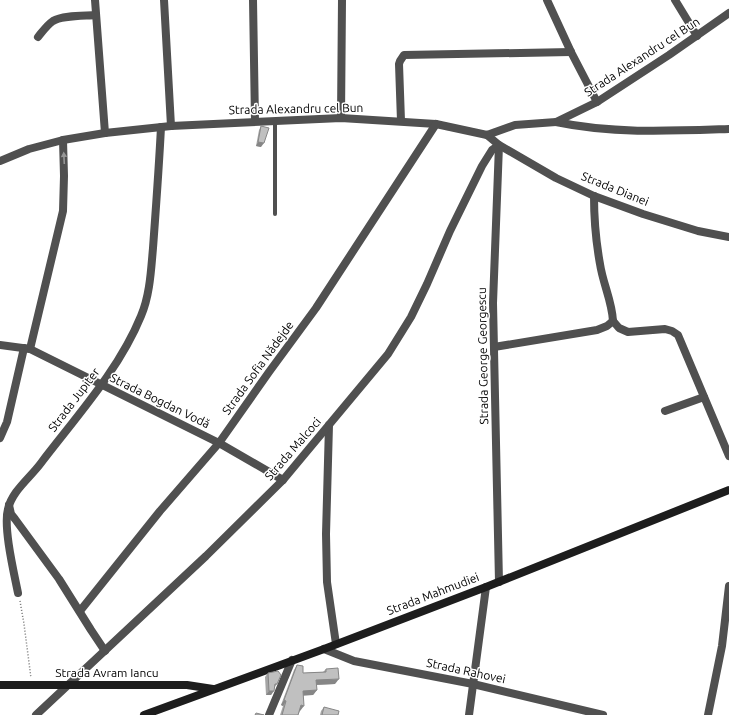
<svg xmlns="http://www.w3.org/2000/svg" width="729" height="715" viewBox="0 0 729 715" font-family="Ubuntu,sans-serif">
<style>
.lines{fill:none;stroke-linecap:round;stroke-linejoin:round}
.path{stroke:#727272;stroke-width:1.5;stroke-dasharray:1 2;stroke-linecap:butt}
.lane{stroke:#505050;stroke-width:4}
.street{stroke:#505050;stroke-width:8}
.secondary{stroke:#1d1d1d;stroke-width:8}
.wall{fill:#a5a5a5}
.shaded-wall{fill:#868686}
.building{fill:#c0c0c0;stroke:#868686}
.oneway{fill:#969696}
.labels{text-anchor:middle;stroke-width:3;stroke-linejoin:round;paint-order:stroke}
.street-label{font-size:12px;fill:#000;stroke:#fff}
</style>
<rect width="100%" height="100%" fill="#fff"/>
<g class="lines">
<path class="path" d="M20,601L24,624L31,678"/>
<path class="lane" d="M275,214V121"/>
<g class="street">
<path d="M95,0L105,133"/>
<path d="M164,0L171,126"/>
<path d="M253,0L255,121"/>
<path d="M547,0L571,52L597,102"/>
<path d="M675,0L697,36"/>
<path d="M38,37C43,31 47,25 53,21C63,15 85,16 96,15"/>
<path d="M341,118L342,0"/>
<path d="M401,121L399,64L400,61L404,55L571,52"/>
<path d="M556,122C613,134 672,131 729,129"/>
<path d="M487,135L499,145L493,303L499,582"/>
<path d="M0,161L29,149L63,140L105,133L171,126L341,118L436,124L487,135L515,125L556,122L597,102L669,55L729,13"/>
<path d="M594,196C594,219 596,242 600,264C603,284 612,301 613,321"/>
<path d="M613,321L619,328L628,332L665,329L672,331L678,335L729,456"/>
<path d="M0,345L30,349L219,443L283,480"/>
<path d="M494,347L597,330L607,326L613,321"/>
<path d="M30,349L63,211L64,176L63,140"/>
<path d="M665,411L704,397"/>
<path d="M329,425L326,534L327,582L336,644"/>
<path d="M0,438L7,422L24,348"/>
<path d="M9,505L11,514L15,519L59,579L91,630L105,651"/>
<path d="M18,593C14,573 3,527 8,509C12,491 30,478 41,463C76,417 119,370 141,316C150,295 151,270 153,248C156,207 159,167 161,127"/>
<path d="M80,611L160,511L219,443L269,372L316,308L436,124"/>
<path d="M324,649L354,661L473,684L603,715"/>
<path d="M36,715L206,556L283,480L388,354L411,317L427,284L450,231L482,166L492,150L499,145L556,178L594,196L643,214L698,231L729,237"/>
<path d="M269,715L292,660"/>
<path d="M469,715L486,587"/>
<path d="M708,715L722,646L729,586"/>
</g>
<g class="secondary">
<path d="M0,685H187L213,689"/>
<path d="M144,715L324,649L486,587L729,490"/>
</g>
</g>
<g class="wall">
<path d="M261,126V147L256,146L259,130Z"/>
<path d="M297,665L303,673L323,672L326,669L335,684L316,685L317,690L313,695H303L300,711L298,715H280L283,706L281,705L294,670Z"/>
<path d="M268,673L277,684L274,688L271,695H266L265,677Z"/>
<path d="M324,707L338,715H320L321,711Z"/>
</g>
<g class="shaded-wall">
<path d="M258,142L264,143L261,147L256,146Z"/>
<path d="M339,679L335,684L313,685L316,680Z"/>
<path d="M317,690L313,695L300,696L303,691Z"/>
<path d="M269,691H274L271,695H266Z"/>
<path d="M284,700L286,701L283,706L281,705Z"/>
<path d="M301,705L304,706L300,711L298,710Z"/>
</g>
<g class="building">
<path d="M261,126L269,128L264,143L258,142Z"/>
<path d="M297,665L303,666V673L326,672V669L338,668L339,679L316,680L317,690L303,691L304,706L301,705L298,715H282L286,701L284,700Z"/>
<path d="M278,671L281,675L277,684H275L274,691H269L268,673Z"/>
<path d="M324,707L339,711L338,715H322Z"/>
<path d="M256,713L264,715H255Z"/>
</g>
<defs><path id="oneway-solid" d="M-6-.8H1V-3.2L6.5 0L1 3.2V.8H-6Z"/></defs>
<use class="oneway" href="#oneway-solid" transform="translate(64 158) rotate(-93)"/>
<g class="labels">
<g class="street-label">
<text transform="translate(642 57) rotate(-33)" y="4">Strada Alexandru cel Bun</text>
<text transform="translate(296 109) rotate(-1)" y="4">Strada Alexandru cel Bun</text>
<text transform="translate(615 189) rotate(22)" y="4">Strada Dianei</text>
<text transform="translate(483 356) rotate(-91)" y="4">Strada George Georgescu</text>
<text transform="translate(258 368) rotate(-54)" y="4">Strada Sofia Nădejde</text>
<text transform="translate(74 400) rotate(-53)" y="4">Strada Jupiter</text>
<text transform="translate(160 401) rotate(26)" y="4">Strada Bogdan Vodă</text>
<text transform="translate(293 449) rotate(-49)" y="4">Strada Malcoci</text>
<text transform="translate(433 594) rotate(-21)" y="4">Strada Mahmudiei</text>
<text transform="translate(466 671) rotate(12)" y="4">Strada Rahovei</text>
<text x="107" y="677">Strada Avram Iancu</text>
</g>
</g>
</svg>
